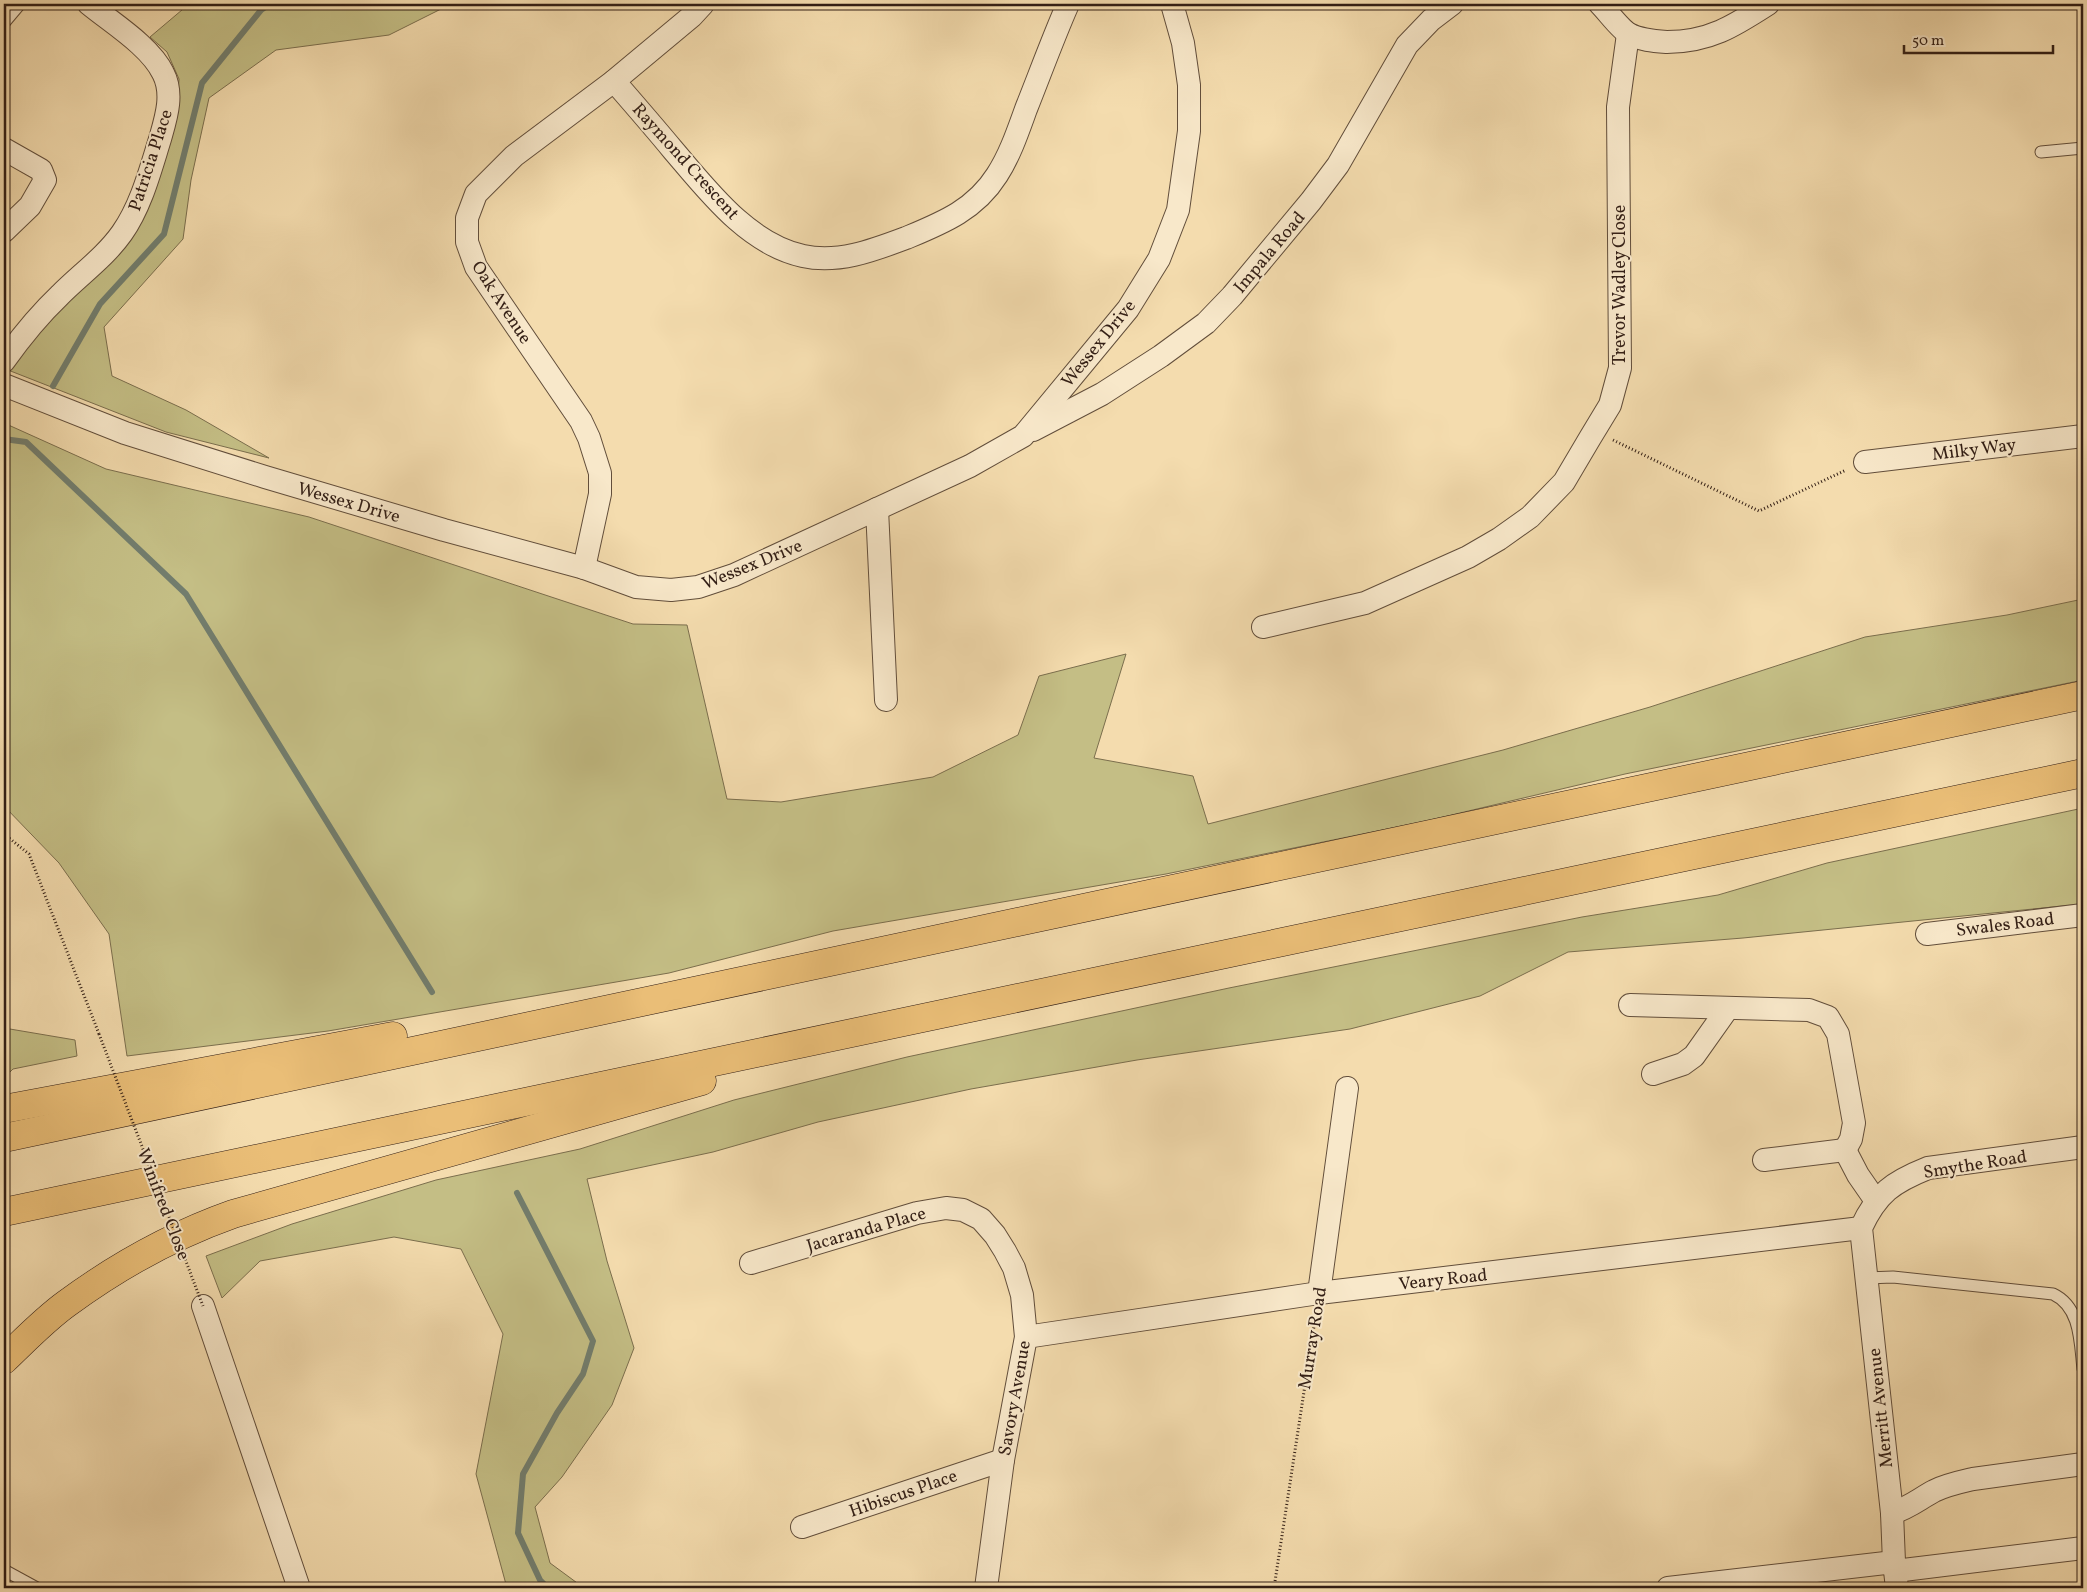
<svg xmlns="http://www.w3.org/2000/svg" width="2087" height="1592" viewBox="0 0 2087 1592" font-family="Vollkorn,serif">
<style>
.green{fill:#c4be85;stroke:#7b6e4d}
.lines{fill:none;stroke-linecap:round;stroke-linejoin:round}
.stream{stroke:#727d6d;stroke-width:6}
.lane-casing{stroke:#624e3b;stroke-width:13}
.street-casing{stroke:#624e3b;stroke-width:24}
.highway-casing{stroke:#321e15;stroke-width:29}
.path{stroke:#321e15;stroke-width:3;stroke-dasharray:1 2.5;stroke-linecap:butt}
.lane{stroke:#f8e8ca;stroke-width:11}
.street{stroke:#f8e8ca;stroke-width:22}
.highway{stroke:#eabe77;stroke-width:28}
.path-bridge{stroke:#321e15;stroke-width:3;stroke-dasharray:1 2.5;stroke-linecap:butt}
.labels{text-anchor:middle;stroke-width:4;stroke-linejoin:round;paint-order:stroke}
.street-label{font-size:18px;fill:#321e15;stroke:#f8e8ca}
</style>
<rect width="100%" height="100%" fill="#f4dcae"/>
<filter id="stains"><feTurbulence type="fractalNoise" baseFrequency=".004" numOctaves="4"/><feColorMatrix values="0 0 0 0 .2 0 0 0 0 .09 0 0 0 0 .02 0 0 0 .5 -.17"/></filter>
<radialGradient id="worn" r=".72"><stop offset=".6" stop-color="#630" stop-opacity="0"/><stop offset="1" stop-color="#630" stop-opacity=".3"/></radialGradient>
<g class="green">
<path d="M189,4H451L389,35L276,50L209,98L191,180L183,239L104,327L112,376L186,410L269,458L166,432L8,370L60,307L119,255L149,203L177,115L179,79L167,52L150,37Z"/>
<path d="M4,423L106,469L309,517L633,624L687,625L727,799L781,802L933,777L1018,735L1039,676L1126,654L1094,758L1193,776L1208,824L1503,750L1650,707L1865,637L2007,615L2083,599V680L1625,774L1426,821L1166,874L833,931L669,973L328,1031L127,1056L109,934L59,863L4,806Z"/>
<path d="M2083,808V904L1743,938L1568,952L1480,996L1350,1029L1137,1060L971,1089L818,1122L713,1152L587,1179L607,1261L634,1348L612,1405L562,1477L535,1507L550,1563L584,1588H507L476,1474L503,1334L461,1249L394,1237L260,1261L222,1298L206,1256L292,1224L436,1180L580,1149L734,1100L907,1057L1229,988L1582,917L1718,895L1827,863Z"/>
<path d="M4,1028L75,1040L77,1056L13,1069L4,1078Z"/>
</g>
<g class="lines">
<g class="stream">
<path d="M53,386L100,304L164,234L202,83L261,10L270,4"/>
<path d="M4,439L26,442L186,594L432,992"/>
<path d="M517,1193L593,1341L583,1374L557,1413L523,1474L518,1533L540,1580L548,1588"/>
</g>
<g class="lane-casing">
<g id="lane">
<path d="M4,23L20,4"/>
<path d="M2041,152L2083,148"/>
<path d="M1866,1278L1893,1277L2053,1294C2081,1307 2080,1343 2083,1369"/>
<path d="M4,1570L37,1588"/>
</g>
</g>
<g class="street-casing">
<g id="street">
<path d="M1600,4C1608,12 1620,29 1629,34C1640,40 1654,41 1667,42C1709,42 1734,26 1768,4"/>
<path d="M614,81C634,104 654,127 673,150C708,191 748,244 803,256C838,264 874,250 906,238C942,223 975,210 997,175C1010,155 1018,131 1026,109C1040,74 1053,38 1068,4"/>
<path d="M4,149L41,170L45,180L30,206L4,231"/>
<path d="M4,361C21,337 39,315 60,295C81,274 105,257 122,233C141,206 150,171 160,139C166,118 174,94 163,73C150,46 112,23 89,4"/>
<path d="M4,385L125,433L265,477L444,530L584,568L636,587L671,590L698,587L734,575L970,466L1023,436L1128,309L1159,259L1178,210L1189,131V85L1183,43L1172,4"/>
<path d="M1033,430L1102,394L1161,356L1206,323L1232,296L1311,201L1338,165L1407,45L1431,20L1452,4"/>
<path d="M1865,462L2083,436"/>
<path d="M877,509L886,700"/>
<path d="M584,568L600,494V473L589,438L581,421L476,267L467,242V218L476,194L514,156L614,81L692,16L703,4"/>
<path d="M1263,627L1365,603L1468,557L1499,539L1530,517L1564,482L1590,438L1610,405L1620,368L1618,107L1628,34"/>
<path d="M1927,934L2083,915"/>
<path d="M1630,1005L1809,1010L1828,1017L1838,1034L1854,1123L1851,1139L1845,1150"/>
<path d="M1653,1074L1683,1064L1694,1056L1728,1008"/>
<path d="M1845,1150L1858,1175L1876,1201"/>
<path d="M1764,1160L1845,1150"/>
<path d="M751,1263L917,1213L946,1208L963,1210L981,1219L995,1235L1005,1251L1014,1268L1022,1295L1026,1337L1003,1460L986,1588"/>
<path d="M1319,1293L1347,1088"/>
<path d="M203,1306L299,1588"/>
<path d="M1026,1337L1319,1293L1861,1228"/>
<path d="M1892,1513C1909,1508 1919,1499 1934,1491C1946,1485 1960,1482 1973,1479L2083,1464"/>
<path d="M802,1527L1003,1460"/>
<path d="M1895,1571L2083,1548"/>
<path d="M1668,1588L1894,1562"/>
<path d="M1897,1588L1894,1562L1892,1513L1861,1228C1877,1193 1893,1182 1928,1168L2083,1147"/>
</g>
</g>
<g class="highway-casing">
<g id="highway">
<path d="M4,1109L393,1036"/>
<path d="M4,1138L2083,695"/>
<path d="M4,1212L2083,773"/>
<path d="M4,1360C24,1341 44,1320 66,1304C119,1265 171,1236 233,1214L702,1081"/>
</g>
</g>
<g class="path">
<path d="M1613,440L1759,511L1846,470"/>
<path d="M4,834L29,854L99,1034"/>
<path d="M1274,1588L1316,1313"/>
</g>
<use href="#lane" class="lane"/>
<use href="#street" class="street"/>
<use href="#highway" class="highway"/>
<path class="path-bridge" d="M99,1034L203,1306"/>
</g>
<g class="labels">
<g class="street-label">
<text transform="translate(150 160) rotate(-72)" y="6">Patricia Place</text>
<text transform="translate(686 161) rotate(48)" y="6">Raymond Crescent</text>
<text transform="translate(1269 252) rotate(-50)" y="6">Impala Road</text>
<text transform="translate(1619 285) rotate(-90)" y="6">Trevor Wadley Close</text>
<text transform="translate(502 302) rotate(57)" y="6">Oak Avenue</text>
<text transform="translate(1098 343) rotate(-51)" y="6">Wessex Drive</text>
<text transform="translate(1974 449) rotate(-7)" y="6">Milky Way</text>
<text transform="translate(349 502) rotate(16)" y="6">Wessex Drive</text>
<text transform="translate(752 564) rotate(-22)" y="6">Wessex Drive</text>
<text transform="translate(2005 924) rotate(-7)" y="6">Swales Road</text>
<text transform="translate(1975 1164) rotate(-9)" y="6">Smythe Road</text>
<text transform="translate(164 1204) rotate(69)" y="6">Winifred Close</text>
<text transform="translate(866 1229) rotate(-16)" y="6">Jacaranda Place</text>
<text transform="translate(1443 1279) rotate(-6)" y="6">Veary Road</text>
<text transform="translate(1312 1338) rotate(-81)" y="6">Murray Road</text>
<text transform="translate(1014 1398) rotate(-80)" y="6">Savory Avenue</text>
<text transform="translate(1880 1408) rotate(-96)" y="6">Merritt Avenue</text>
<text transform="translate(903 1493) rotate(-19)" y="6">Hibiscus Place</text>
</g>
</g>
<rect width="2087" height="1592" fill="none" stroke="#f4dcae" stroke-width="20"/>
<rect x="5" y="5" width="2077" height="1582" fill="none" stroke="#321e15" stroke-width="2.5"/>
<rect x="10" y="10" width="2067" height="1572" fill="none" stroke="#321e15"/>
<path d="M1904 45v8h149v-8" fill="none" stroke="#321e15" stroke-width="2.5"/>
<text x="1912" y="45" font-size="15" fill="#321e15" stroke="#f8e8ca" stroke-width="4" paint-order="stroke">50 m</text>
<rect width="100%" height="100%" filter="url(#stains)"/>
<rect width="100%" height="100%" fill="url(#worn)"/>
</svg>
